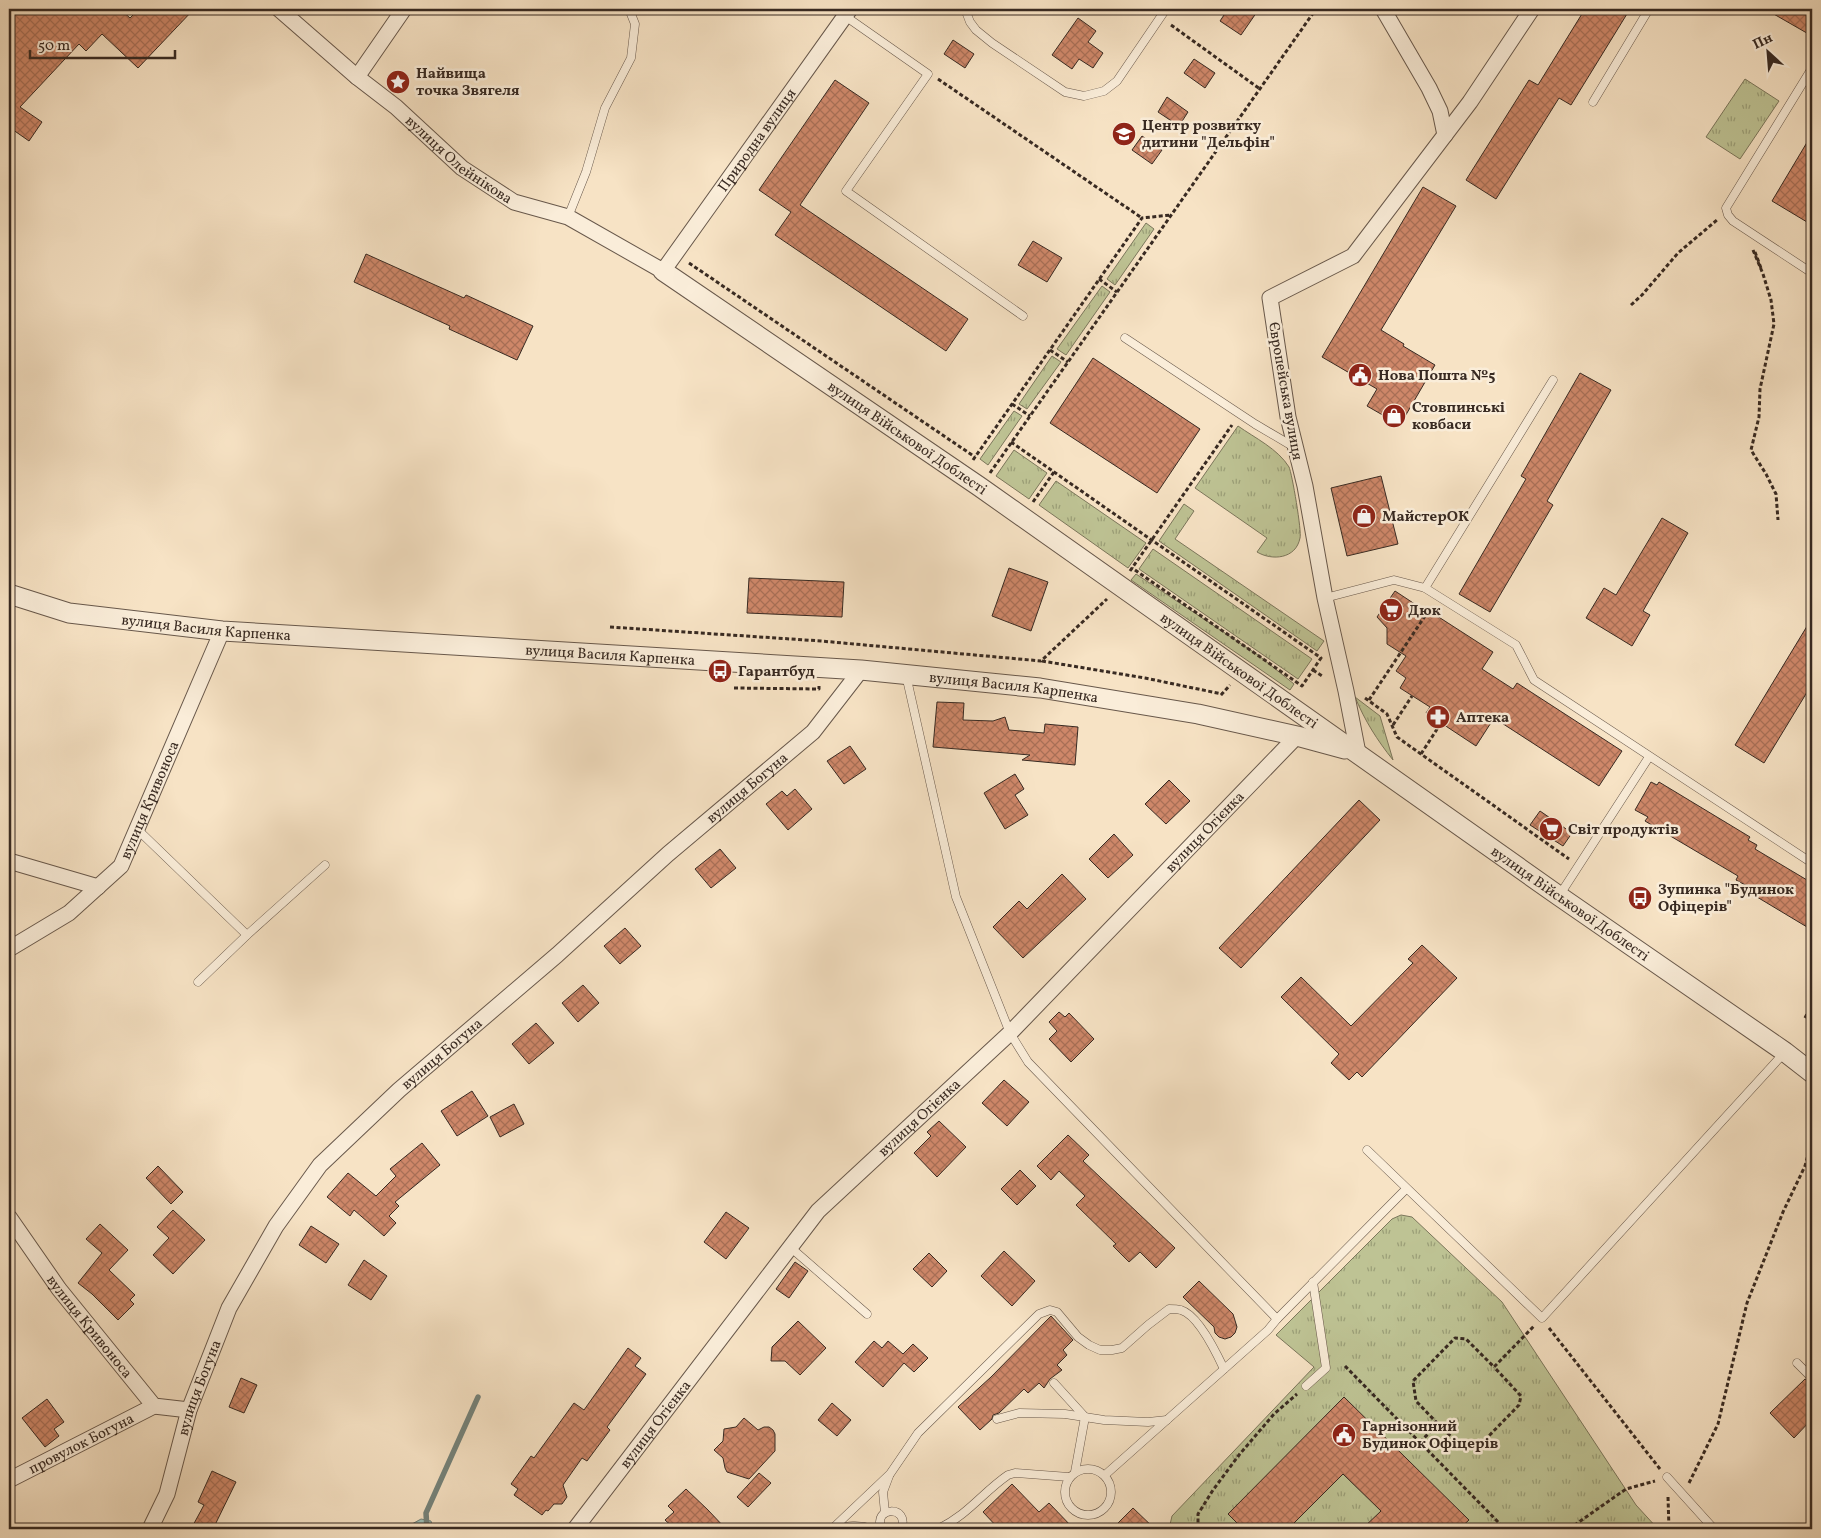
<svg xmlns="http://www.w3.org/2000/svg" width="1821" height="1538" viewBox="0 0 1821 1538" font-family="Vollkorn,serif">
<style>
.grass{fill:url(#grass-tufts);stroke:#7b765b}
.water{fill:url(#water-waves);stroke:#75837b}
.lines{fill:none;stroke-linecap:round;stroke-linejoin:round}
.stream{stroke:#75837b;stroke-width:5.5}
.building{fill:url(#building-cross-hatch);stroke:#382a22}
.service-casing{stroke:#68584b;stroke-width:9}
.minor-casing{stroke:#68584b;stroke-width:17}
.tertiary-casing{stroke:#68584b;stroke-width:21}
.path{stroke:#382a22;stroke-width:3;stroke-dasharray:4 2.5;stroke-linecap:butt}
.service{stroke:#faedd9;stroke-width:8}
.minor{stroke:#faedd9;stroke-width:15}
.tertiary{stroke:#faedd9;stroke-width:19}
.labels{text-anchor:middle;stroke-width:5;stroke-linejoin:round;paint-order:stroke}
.poi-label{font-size:15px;font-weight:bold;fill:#382a22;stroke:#faedd9;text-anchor:start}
.street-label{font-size:15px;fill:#382a22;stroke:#faedd9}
</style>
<defs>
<pattern id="grass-tufts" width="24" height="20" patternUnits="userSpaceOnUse" patternTransform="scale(1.25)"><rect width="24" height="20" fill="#bec394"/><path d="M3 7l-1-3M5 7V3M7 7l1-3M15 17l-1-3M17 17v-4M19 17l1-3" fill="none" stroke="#9b9f78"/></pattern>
<pattern id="water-waves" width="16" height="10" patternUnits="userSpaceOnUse" patternTransform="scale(1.25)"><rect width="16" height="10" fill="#9dbeb6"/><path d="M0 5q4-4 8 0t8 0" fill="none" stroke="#819b94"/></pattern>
<pattern id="building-cross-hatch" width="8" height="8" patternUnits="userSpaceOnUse" patternTransform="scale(1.25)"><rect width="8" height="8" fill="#ce8769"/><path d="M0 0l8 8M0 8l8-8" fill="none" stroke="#a86f56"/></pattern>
</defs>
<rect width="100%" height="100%" fill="#f7e3c5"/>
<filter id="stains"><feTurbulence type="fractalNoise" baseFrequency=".004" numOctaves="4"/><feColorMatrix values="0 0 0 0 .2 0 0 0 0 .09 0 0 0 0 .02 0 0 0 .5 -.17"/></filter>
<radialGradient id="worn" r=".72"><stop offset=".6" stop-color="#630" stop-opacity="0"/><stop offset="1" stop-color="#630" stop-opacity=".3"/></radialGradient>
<g class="grass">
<path d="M1745,79L1779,101L1740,159L1706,137Z"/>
<path d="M1146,223L1154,229L1115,285L1107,279Z"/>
<path d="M1102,286L1110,292L1066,355L1057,349Z"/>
<path d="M1052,356L1061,362L1027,409L1019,404Z"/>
<path d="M1014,411L1022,416L988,465L980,459Z"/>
<path d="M1238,426C1255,438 1278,449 1289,467C1292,473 1302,532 1300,538C1296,559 1272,561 1257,552L1267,538L1195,488Z"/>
<path d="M1014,450L1047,473L1029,499L996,476Z"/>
<path d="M1056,481L1146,543L1128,568L1039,505Z"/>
<path d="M1184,504L1194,511L1175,539L1324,641L1317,651L1159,541Z"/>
<path d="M1153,549L1312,659L1298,679L1139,569Z"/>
<path d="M1136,574L1258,655L1294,684L1290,690L1131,580Z"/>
<path d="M1355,697L1380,716L1393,760C1377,740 1365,721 1355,697Z"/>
<path d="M1401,1215L1412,1217L1502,1302L1636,1505L1658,1529H1169L1172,1516L1314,1367L1276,1335L1392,1219Z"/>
</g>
<path class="water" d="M421,1519L431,1521L433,1529H409L412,1524Z"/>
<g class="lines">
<path class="stream" d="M427,1529L426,1513L478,1397"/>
</g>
<g class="building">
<path d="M9,9H120L130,18L139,9H194L138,68L102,34L86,51L79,44L20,107L42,122L29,141L9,127Z"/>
<path d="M1228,9H1259L1241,35L1220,21Z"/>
<path d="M1585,9H1630L1571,105L1559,98L1496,199L1466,180L1529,80L1538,85Z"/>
<path d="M1765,9H1812V36Z"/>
<path d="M1078,18L1096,31L1088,42L1103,53L1093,68L1079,59L1072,69L1052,55Z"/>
<path d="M953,40L974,54L965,68L944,54Z"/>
<path d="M1194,59L1215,73L1205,88L1184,73Z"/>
<path d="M835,80L869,103L800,205L968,319L946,351L775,235L791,212L759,190Z"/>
<path d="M1167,97L1188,112L1179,126L1158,112Z"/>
<path d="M1812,134V225L1772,201Z"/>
<path d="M1142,136L1162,150L1152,164L1132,150Z"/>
<path d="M1423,187L1456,206L1381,330L1404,344L1403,346L1435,365L1400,425L1367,406L1377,389L1322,357Z"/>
<path d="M1033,241L1062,258L1047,282L1018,265Z"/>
<path d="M366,254L464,298L466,295L533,326L517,360L449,329L450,326L354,282Z"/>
<path d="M1093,358L1200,429L1157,493L1050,423Z"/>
<path d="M1580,373L1611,390L1547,501L1553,505L1490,612L1459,594L1526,479L1521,476Z"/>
<path d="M1381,476L1398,544L1347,556L1331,488Z"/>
<path d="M1662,518L1688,533L1643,611L1650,615L1632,646L1586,618L1604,588L1616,595Z"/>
<path d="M1009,568L1048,582L1031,631L992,616Z"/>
<path d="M749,578L844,582L842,617L747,613Z"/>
<path d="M1395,591L1433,616L1434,614L1493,652L1482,669L1513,689L1517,683L1622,751L1599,786L1494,718L1476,746L1426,713L1430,707L1400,688L1406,678L1396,671L1406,656L1387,644V628L1377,617Z"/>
<path d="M1812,618V684L1764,763L1735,745Z"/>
<path d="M937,702L964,703L963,720L993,721L1005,717L1009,730L1044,733L1045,724L1078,727L1075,765L1022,760L1030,755L933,747Z"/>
<path d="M850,746L866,769L844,784L827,761Z"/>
<path d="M1015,774L1024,789L1015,795L1028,815L1005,829L984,793Z"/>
<path d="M1169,780L1190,801L1166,824L1145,804Z"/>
<path d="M1651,782L1657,785L1659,782L1750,837L1748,840L1757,845L1755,849L1812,883V930L1747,891L1749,887L1736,880L1738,876L1645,821L1648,817L1635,810Z"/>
<path d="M795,789L812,809L788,830L766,804L782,791L787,796Z"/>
<path d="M1359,800L1380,820L1241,968L1219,948Z"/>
<path d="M1540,811L1572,833L1563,846L1530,825Z"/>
<path d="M1114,834L1133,855L1108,878L1089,859Z"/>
<path d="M720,849L736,868L711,888L695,869Z"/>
<path d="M1062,874L1086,899L1023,958L993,927L1019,901L1027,909Z"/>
<path d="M625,928L641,946L620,964L604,946Z"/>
<path d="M1422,945L1457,978L1362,1077L1357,1072L1349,1080L1331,1063L1339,1054L1281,997L1301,977L1351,1026L1413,963L1408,959Z"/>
<path d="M583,985L599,1003L578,1022L562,1003Z"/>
<path d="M1059,1012L1065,1017L1069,1013L1094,1039L1071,1062L1049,1039L1057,1031L1049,1022Z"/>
<path d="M536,1023L554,1043L529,1064L512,1044Z"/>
<path d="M1004,1080L1029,1102L1007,1126L982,1103Z"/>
<path d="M472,1091L488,1116L457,1136L441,1111Z"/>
<path d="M514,1104L524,1124L500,1137L490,1117Z"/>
<path d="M939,1121L966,1147L937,1177L914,1153L931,1136L927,1132Z"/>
<path d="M1068,1135L1089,1155L1083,1161L1175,1248L1156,1268L1140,1252L1129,1262L1113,1246L1116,1244L1076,1205L1085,1196L1059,1171L1051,1180L1037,1166Z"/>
<path d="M422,1143L440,1165L395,1202L399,1206L389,1216L396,1223L384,1236L354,1210L350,1216L327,1197L348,1173L376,1196L396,1176L390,1169Z"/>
<path d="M158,1166L183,1192L171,1204L146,1178Z"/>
<path d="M1020,1170L1036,1186L1017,1205L1001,1189Z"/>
<path d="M173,1210L205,1240L173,1274L153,1255L169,1238L157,1227Z"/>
<path d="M726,1212L749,1228L726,1259L704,1242Z"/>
<path d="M100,1224L128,1250L109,1270L135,1295L130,1300L134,1304L118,1320L92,1294L78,1283L102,1253L86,1239Z"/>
<path d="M311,1226L339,1244L326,1263L299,1245Z"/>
<path d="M1004,1251L1035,1281L1012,1306L981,1276Z"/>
<path d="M929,1253L947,1271L932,1287L913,1269Z"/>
<path d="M364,1260L387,1276L371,1300L348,1285Z"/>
<path d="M795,1262L808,1271L789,1298L776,1289Z"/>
<path d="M1199,1281L1233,1314L1237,1327L1235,1333L1231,1337L1225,1339L1219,1337L1215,1333L1214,1327L1183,1297Z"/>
<path d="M1051,1316L1073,1340L1063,1350L1067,1355L1057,1365L1062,1370L1050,1379L1044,1388L1039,1383L1028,1393L1024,1389L999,1413L993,1415L992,1419L980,1430L958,1407L991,1377Z"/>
<path d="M798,1321L826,1348L800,1375L785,1361H771L772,1347Z"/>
<path d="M874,1341L882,1348L888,1341L903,1354L913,1344L928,1358L914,1372L904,1363L883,1387L855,1362Z"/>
<path d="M628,1348L641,1358L635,1366L646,1374L607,1427L610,1430L587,1461L582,1458L563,1485L567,1497L562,1504H554L548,1511L546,1510L542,1515L514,1495L518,1489L511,1484L531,1456L534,1458L574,1403L584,1410Z"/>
<path d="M241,1378L257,1385L244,1413L229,1407Z"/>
<path d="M1805,1379L1812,1384V1419L1794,1438L1770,1413Z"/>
<path d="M1344,1397L1469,1520L1459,1529H1362L1381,1511L1343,1474L1288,1529H1243L1228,1514Z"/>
<path d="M47,1399L64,1422L54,1429L59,1436L45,1447L22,1418Z"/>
<path d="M832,1403L851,1420L837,1436L818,1420Z"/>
<path d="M744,1418L758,1430L764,1427H769L773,1430L775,1434V1451L749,1479L727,1472L725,1468L723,1458L714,1450L723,1441L724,1429L736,1427Z"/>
<path d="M212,1471L236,1482L213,1529H191L204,1505L198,1502Z"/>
<path d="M759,1473L771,1483L748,1507L737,1497Z"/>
<path d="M1012,1484L1039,1512L1049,1503L1074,1529H999L983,1512Z"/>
<path d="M686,1489L708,1510L726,1529H675L665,1520L674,1512L668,1506Z"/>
<path d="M1133,1508L1155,1529H1112Z"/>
</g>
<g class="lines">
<g class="service-casing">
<g id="service">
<path d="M965,9L970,22L976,30L992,43L1065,92L1084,96L1104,91L1117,81L1166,9"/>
<path d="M845,16L928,74L846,191L1023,316"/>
<path d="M1812,68L1726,208L1728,215L1733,221L1812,273"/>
<path d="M1593,102L1649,9"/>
<path d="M568,217L586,172L605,108L631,58L635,24L629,9"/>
<path d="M1125,338L1255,424L1294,447"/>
<path d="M1425,588L1553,380"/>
<path d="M1325,598L1394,580L1425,588L1516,645L1534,680L1812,863"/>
<path d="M906,675L956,897L1010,1033L1028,1062L1277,1319"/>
<path d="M137,829L247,935L325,865"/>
<path d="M1559,896L1649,757"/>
<path d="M198,982L247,935"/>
<path d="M1367,1150L1542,1318L1785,1052"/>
<path d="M790,1247L867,1314"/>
<path d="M1797,1363L1812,1378"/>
<path d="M1054,1383L1085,1417L1075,1472"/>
<path d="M1306,1386L1326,1368L1313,1282"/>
<path d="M997,1419L1019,1413L1065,1414L1104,1420L1148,1422L1167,1420"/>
<circle cx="1088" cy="1492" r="23"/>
<path d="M1105,1475L1268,1330L1277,1319L1406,1189"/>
<path d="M1667,1477L1714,1529"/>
<path d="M885,1513L883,1492L889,1476"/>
<path d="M832,1529L890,1474L918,1433L1039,1314L1050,1310L1057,1312L1078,1337L1089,1345L1100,1350H1112L1122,1348L1148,1325L1169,1309C1172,1309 1177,1309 1181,1310C1198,1315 1217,1354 1224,1369"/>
<path d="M834,1529C848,1526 858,1524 872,1529"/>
<path d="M882,1529C871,1506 911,1505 901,1529"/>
<path d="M938,1529C969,1514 982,1493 1008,1475L1015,1473L1069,1477"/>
</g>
</g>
<g class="minor-casing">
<g id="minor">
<path id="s1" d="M279,9L357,77L396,107L462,168L514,202L568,217L663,271L850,9"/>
<path d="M1383,9L1429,88L1440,111L1445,135"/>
<path d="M357,77L404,9"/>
<path d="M1358,753L1346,691L1325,598L1305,486L1288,417L1270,298L1353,256L1470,102L1532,9"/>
<path d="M9,861L98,887"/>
<path id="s2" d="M9,949L69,913L121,866L222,631"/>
<path id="s3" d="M9,1217L59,1289L154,1406L189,1410"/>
<path id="s4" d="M9,1480L154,1406"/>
<path id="s5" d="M150,1529L167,1494L189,1410L229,1308L276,1226L320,1165L399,1090L557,955L668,854L813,732L861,670"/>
<path id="s6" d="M575,1529L818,1211L1010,1033L1297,736"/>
</g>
</g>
<g class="tertiary-casing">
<g id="tertiary">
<path id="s7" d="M663,271L980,487L1559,896L1785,1052L1812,1073"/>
<path id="s8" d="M9,594L69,613L222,631L861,670L1040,688L1198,714L1297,736L1345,749"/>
</g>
</g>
<g class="path">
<path d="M1171,25L1260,89"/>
<path d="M938,79L1142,218"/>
<path d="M1753,250L1763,274L1771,300L1774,324L1760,389L1759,417L1751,450L1766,474L1776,494L1778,520"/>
<path d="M1755,252L1761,268"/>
<path d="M689,263L975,457"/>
<path d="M1099,279L1117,292"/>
<path d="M1631,305L1642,295L1678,253L1717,220"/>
<path d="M1050,350L1068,362"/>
<path d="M1012,404L1030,416"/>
<path d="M1011,442L1321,658L1302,686L1132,568"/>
<path d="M973,460L1142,218L1171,215"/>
<path d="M990,473L1316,9"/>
<path d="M1033,502L1054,472"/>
<path d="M1130,571L1232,425"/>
<path d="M610,627L821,641L1041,661L1107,599"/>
<path d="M1042,661L1145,678L1222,694"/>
<path d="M1313,670L1322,676"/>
<path d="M734,688L819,689V686"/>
<path d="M1221,695L1230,685"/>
<path d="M1365,698L1387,714L1397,737L1569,859"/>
<path d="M1369,700L1431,607"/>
<path d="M1393,725L1412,696"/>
<path d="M1421,754L1441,723"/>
<path d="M1805,1018L1812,1004"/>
<path d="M1549,1328L1660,1469"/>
<path d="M1345,1366L1505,1529"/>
<path d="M1438,1424L1461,1446L1478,1447L1519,1405L1521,1396L1494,1367"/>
<path d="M1420,1442L1438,1424L1416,1401L1413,1381L1455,1338L1466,1339L1494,1367L1534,1326"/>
<path d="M1689,1483L1718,1424L1747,1303L1783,1212L1805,1166L1812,1140"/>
<path d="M1668,1497L1669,1529"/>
<path d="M1198,1529V1514L1213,1490L1239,1455L1274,1414L1297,1394"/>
<path d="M1569,1529L1626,1489L1655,1481"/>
</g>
<use href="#service" class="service"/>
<use href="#minor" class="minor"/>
<use href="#tertiary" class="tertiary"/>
</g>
<defs>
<g id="sight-disc" transform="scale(1.25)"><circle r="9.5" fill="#8f2418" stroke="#faedd9"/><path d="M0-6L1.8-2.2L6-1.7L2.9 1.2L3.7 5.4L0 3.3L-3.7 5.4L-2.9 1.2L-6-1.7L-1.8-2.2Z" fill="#fff"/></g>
<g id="school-disc" transform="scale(1.25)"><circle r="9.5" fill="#8f2418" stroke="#faedd9"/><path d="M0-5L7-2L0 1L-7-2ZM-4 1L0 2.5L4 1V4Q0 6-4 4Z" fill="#fff"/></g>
<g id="civic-disc" transform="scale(1.25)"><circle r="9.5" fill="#8f2418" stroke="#faedd9"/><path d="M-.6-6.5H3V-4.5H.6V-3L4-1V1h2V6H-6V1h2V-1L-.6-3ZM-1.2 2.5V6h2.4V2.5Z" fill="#fff"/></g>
<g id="shop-disc" transform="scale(1.25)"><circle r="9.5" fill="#8f2418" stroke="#faedd9"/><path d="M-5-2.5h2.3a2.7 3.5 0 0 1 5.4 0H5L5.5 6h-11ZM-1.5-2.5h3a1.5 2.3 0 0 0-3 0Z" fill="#fff"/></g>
<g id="supermarket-disc" transform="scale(1.25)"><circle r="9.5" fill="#8f2418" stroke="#faedd9"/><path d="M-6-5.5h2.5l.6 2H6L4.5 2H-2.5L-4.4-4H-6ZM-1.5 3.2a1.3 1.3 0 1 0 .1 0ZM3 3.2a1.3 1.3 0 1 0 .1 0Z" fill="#fff"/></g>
<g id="bus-disc" transform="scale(1.25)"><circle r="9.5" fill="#8f2418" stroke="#faedd9"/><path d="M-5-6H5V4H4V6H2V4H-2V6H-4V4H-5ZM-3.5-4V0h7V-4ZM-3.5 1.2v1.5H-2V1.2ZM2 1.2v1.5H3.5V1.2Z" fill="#fff"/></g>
<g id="pharmacy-disc" transform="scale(1.25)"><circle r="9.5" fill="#8f2418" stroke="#faedd9"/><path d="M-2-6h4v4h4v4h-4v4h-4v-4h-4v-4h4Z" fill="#fff"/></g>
</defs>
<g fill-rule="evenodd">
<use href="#sight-disc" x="398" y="82"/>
<use href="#school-disc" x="1124" y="134"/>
<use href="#civic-disc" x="1360" y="375"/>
<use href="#shop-disc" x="1394" y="416"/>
<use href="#shop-disc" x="1364" y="516"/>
<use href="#supermarket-disc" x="1391" y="610"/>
<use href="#bus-disc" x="720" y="671"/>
<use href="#pharmacy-disc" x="1438" y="717"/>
<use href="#supermarket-disc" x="1551" y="829"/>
<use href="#bus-disc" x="1640" y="898"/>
<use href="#civic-disc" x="1344" y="1435"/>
</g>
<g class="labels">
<g class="poi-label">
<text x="416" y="78">Найвища<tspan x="416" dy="17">точка Звягеля</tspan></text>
<text x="1142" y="130">Центр розвитку<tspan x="1142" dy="17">дитини "Дельфін"</tspan></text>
<text x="1378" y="380">Нова Пошта №5</text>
<text x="1412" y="412">Стовпинські<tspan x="1412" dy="17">ковбаси</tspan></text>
<text x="1382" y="521">МайстерОК</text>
<text x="1408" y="615">Дюк</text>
<text x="738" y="676">Гарантбуд</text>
<text x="1456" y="722">Аптека</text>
<text x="1568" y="834">Світ продуктів</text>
<text x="1658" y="894">Зупинка "Будинок<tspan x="1658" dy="17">Офіцерів"</tspan></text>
<text x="1362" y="1431">Гарнізонний<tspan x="1362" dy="17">Будинок Офіцерів</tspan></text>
</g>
<g class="street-label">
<text dy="5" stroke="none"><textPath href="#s1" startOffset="631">Природна вулиця</textPath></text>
<text dy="5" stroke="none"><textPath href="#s1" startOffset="235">вулиця Олейнікова</textPath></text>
<text transform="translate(1286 391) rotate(80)" y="5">Європейська вулиця</text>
<text dy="5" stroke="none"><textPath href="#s7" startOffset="296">вулиця Військової Доблесті</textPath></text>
<text dy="5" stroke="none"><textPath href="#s8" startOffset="201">вулиця Василя Карпенка</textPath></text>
<text dy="5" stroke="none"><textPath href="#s8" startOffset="606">вулиця Василя Карпенка</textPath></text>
<text dy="5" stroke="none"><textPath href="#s7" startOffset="701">вулиця Військової Доблесті</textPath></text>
<text dy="5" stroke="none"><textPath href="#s8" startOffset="1011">вулиця Василя Карпенка</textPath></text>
<text dy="5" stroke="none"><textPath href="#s5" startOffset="975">вулиця Богуна</textPath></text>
<text dy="5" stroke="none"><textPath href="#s2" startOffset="212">вулиця Кривоноса</textPath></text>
<text dy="5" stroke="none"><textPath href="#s6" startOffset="942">вулиця Огієнка</textPath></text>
<text dy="5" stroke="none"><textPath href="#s7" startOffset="1106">вулиця Військової Доблесті</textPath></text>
<text dy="5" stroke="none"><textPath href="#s5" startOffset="570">вулиця Богуна</textPath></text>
<text dy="5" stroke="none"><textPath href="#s6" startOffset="538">вулиця Огієнка</textPath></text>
<text dy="5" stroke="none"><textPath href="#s3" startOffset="136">вулиця Кривоноса</textPath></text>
<text dy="5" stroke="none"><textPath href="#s5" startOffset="150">вулиця Богуна</textPath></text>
<text dy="5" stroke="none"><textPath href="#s6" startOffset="132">вулиця Огієнка</textPath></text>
<text dy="5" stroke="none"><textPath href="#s4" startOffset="81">провулок Богуна</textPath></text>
</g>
</g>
<rect width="1821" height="1538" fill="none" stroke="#f7e3c5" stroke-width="30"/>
<rect x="10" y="10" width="1801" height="1518" fill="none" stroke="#382a22" stroke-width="2.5"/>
<rect x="15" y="15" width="1791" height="1508" fill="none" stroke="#382a22"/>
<g transform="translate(1768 52) rotate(334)" stroke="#faedd9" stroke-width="4" paint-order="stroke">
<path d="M0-4L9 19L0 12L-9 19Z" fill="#382a22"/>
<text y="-8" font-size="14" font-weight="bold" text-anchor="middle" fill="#382a22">Пн</text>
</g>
<path d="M30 50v8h145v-8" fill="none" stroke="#382a22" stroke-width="2.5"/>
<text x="38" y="50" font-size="15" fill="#382a22" stroke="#faedd9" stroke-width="4" paint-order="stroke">50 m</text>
<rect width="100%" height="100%" filter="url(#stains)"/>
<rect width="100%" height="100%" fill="url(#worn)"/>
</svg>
